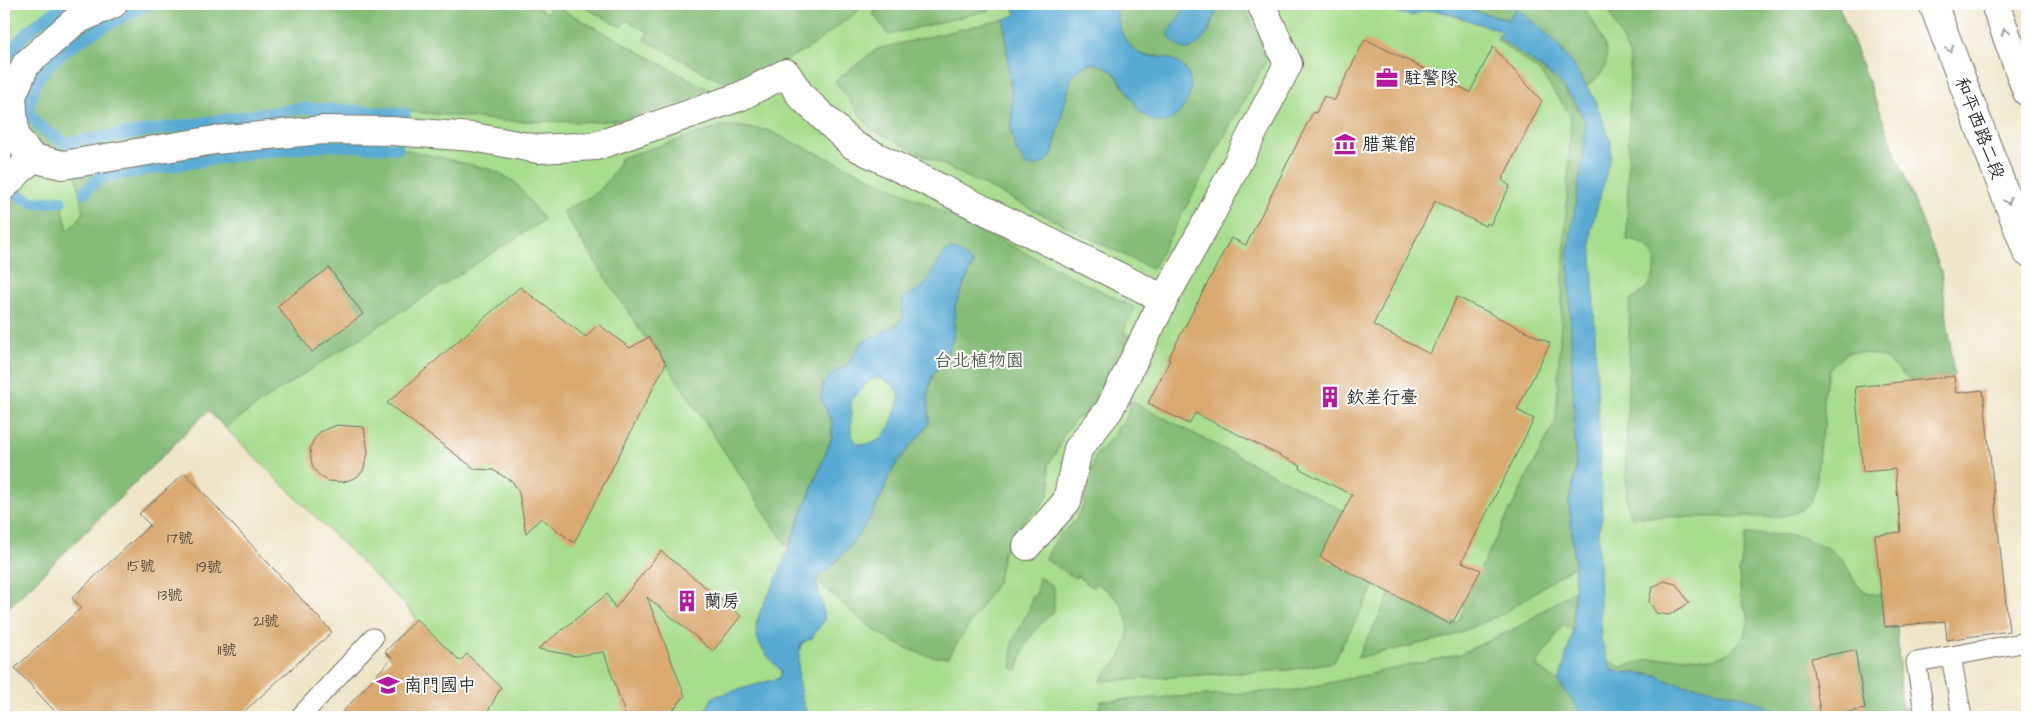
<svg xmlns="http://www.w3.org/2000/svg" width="2031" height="721" viewBox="0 0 2031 721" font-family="'Architects Daughter','LXGW WenKai TC',sans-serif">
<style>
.green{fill:#a7dd8d;stroke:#69845c}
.forest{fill:#85bc78;stroke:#587452}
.water{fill:#58aad3;stroke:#426a7f;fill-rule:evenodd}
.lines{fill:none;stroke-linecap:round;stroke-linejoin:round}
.stream{stroke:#58aad3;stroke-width:12}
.building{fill:#d9a970}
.lane-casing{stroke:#706c62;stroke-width:21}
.street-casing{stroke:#706c62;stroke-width:30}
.secondary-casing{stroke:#706c62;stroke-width:30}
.lane{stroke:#fff;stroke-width:19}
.street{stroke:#fff;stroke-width:28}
.secondary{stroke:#fff;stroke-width:28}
.oneway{stroke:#a0a0a0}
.labels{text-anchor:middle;stroke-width:4;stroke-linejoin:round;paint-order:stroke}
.number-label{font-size:15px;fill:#564a3c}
.poi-label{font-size:18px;fill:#2b2b2b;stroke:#fff;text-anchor:start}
.street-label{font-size:18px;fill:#2b2b2b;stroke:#fff}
.park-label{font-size:18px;fill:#506048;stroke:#fff}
</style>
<rect width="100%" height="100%" fill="#fff"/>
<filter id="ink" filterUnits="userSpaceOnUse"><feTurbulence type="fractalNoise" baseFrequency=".02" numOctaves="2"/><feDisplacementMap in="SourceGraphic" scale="10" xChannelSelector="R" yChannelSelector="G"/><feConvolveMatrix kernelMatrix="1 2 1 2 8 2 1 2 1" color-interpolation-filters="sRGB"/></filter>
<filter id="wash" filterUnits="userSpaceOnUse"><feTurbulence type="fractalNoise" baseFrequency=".0096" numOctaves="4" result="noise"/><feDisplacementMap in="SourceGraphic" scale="20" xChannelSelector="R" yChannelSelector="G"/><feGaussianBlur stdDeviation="1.12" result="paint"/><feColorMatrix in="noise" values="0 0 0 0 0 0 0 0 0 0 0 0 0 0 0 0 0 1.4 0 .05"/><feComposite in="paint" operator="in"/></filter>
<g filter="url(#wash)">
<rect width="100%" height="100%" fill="#efe5c9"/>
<path class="green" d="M4,4H1838L1941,271L1954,376L1910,381L1927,530L1875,535L1885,627H1897L1901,706L1907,710L1909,717H455L385,652L416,619L408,608L208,411L4,612Z"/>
<g class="forest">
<path d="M132,4H530L547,13L552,4L713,92L625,119L597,122L505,121L405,111V119L62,151C16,145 23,122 24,85L77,33Z"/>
<path d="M578,4H867L808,49L731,87L644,39L648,32L626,20L621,27Z"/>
<path d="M886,4H988L990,10L888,35L873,13Z"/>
<path d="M1118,4H1185L1184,10L1168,32L1209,33L1212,19L1220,5L1243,4L1268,57L1152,269L871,129L835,81L877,49L1004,19L1012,102L1011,134L1052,155C1057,135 1063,96 1071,79C1076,67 1087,62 1099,65C1112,68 1118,76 1124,88L1159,56C1154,56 1147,56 1143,55C1125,50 1113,20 1118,4Z"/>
<path d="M1462,4H1582C1598,32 1626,63 1586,86L1553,39L1516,8L1509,20L1474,11Z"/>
<path d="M1606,4H1838L1941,271L1954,376L1910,381C1886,357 1882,353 1847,352L1829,370L1823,395L1825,422L1820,441L1816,487L1810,503L1800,511L1780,517H1631L1627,506L1626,464L1630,300C1661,286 1667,244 1627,240L1630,57Z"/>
<path d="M1498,37C1535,63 1564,80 1585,121L1576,472L1569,501L1575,565L1503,614L1449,637L1357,658L1391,593L1449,624L1451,621L1457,623L1465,607L1462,605L1556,420L1571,116L1540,72L1497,40Z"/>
<path d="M725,125L767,130L930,205L1135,308L1123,332L1132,337L1106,388L1093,408L1074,421L1063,435L1059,448L1048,465L1051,483L1047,498L1037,511L1024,519L1014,536L1003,552L998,581L948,657C902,661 847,609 815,579C844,558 867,527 882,495C885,489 886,482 889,476C899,457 916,441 929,424L928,392L933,374L944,361L953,339L955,306L973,263L945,252L923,287L902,299L903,316L897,325L862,342L847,365L831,374L821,399L832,421V437L788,548L649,337L646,339L562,211C592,197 607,190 621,158Z"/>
<path d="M265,143H399V148L493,170L515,182L544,220L279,390L225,428L208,411L4,612V204L15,193L35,203L61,201L68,231L83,214L76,174Z"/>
<path d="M1129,400L1344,511L1375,585L1333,662L1289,670L1100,681C1107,672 1119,661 1124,650C1136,621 1121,596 1095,583L1093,588L1077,576L1075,578L1045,559L1057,538L1076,520L1084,504L1086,483L1097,453L1117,432L1115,429C1127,422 1129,413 1129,400Z"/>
<path d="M1746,534C1767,535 1796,532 1815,542C1823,546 1836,552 1841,559C1855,576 1854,594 1882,595L1885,627H1897L1901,706L1907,710L1909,717C1895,717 1881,718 1868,717C1855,717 1849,711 1836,717H1783L1774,710L1724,693L1667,681L1657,675L1612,671L1608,661L1621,667L1651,659L1688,657L1714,659L1730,652L1744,636L1749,620L1741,598L1739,574Z"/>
<path d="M1039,577L1054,587V612C1035,627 1022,646 1018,670L1012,668V643L1030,607L1032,596H1036Z"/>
<path d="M1575,590L1573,631L1563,624L1536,666L1559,682L1584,717H1096L1101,701L1297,690L1460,654L1518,627Z"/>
</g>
<g class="water">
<path d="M1019,4H1118C1113,21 1125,45 1140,54C1154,61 1167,51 1183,67C1199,82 1187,111 1170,120C1166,122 1159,122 1155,122L1140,112L1116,74L1104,66L1091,63L1082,66L1071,78L1052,155C1044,164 1039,167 1026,166L1016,150L1011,134L1012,102L1004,19L1016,15L1014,8Z"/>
<path d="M1185,4H1222C1207,22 1213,36 1189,50C1178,48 1171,42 1168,32L1184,10Z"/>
<path d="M1362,4H1462L1474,11L1509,20L1516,8L1553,39L1574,67L1594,98L1611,142V155L1591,230L1602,519L1598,531L1601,640L1612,671L1657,675L1667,681C1705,689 1752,692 1783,717H1584L1559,682L1573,631L1575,565L1569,501L1576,472L1568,252L1584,151L1585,121L1576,103L1558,80L1498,37L1501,31L1439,11L1426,10L1412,16Z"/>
<path d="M950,249L961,253L973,264L955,306L953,339L944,361L933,374L928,392L929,424C916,441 899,457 889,476C886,482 885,489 882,495C867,527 844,557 816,579L825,619L812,638L801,644C796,667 797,697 810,717H701L713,697L779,678L781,671C771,660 756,646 756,629C757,610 772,590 779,573C797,527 814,482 832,437V421L821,399L823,384L831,374L847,365L862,342L897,325L903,316L902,299L923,287L945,252ZM880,378L892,384L900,395C894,418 886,451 856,443L851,433V400L872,379Z"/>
</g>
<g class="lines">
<g class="stream">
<path d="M147,4C111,23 55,47 35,84C31,92 30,103 28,111C37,127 49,135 66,143L303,108L405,114"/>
<path d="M4,64C21,33 38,21 69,4"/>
<path d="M84,192L100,177L251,153L329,145L398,148"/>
<path d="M15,193L35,203L61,201"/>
</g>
</g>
<g id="blocks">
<g class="building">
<path d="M1365,39L1470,92L1493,47L1542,101L1502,180L1510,186L1490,225L1487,223L1485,226L1435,201L1373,325L1430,354L1457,297L1550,343L1517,410L1534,419L1462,562L1481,570L1453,622L1451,621L1450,624L1320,557L1352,495L1300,469L1301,466L1195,413L1189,424L1148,403L1170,360L1168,359L1231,238L1246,245L1313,112L1316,113L1324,96L1334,101Z"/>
<path d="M329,268L363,314L312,352L277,306Z"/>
<path d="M520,287L586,337L598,324L630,348L649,337L666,363L574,543L541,518L526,533L519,493L513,482L493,470L475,469L387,403Z"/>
<path d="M1954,376L1956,393L1983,390L2009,631L1947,640L1945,621L1885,627L1875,535L1901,532L1895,469L1863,472L1855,387Z"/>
<path d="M337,425L364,427L368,453L363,471L357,477L344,482L328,481L320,476L313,468L311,459L310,449L314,439L320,432Z"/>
<path d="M185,473L332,632L238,717H60L15,668L81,608L72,598L150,525L139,514Z"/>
<path d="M661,551L741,616L713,651L647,597L685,696L667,717H626L604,652L576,656L538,649L607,594L615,608Z"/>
<path d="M1664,581L1676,584L1689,603L1669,615L1656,613L1649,601L1652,588Z"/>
<path d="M416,619L460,661L467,654L501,687L485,717H338L392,658L385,652Z"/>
<path d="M1855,650L1865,709L1821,717L1811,658Z"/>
</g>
</g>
</g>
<g filter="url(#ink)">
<use href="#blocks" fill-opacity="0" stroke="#706c62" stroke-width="1"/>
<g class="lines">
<g class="lane-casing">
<g id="lane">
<path d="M300,717L373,638"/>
<path d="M1925,717L1916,662L1951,656"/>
<path d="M1962,717L1951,656L2027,642"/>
</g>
</g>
<g class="street-casing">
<g id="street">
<path d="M113,4L75,21L26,64L12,96L15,136L32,158L63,165L215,140L324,130L392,131L473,137L538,149L596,146L739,97L786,73L801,96L853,145L1164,299L1109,410L1078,449L1067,501L1027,546"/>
<path d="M4,186L32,158"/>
<path d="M1164,299L1208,220L1288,64L1261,4"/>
</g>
</g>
<g class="secondary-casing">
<g id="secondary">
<path d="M1933,4L2027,252"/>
<path d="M1995,4L2027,92"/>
</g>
</g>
<use href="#lane" class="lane"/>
<use href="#street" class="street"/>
<use href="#secondary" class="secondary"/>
</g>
<defs><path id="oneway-chevron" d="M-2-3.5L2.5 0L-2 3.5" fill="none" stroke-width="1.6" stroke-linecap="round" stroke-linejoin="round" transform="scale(1.25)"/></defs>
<g class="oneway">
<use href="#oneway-chevron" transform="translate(2005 32) rotate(-110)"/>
<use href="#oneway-chevron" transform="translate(1950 49) rotate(69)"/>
<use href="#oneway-chevron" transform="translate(2008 201) rotate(69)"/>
</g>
</g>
<defs>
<g id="office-bare" transform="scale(1.725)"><path d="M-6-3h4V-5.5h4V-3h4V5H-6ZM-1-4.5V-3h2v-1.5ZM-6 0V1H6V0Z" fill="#b5179e" stroke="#fff" stroke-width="2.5" paint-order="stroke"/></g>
<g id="museum-bare" transform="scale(1.725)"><path d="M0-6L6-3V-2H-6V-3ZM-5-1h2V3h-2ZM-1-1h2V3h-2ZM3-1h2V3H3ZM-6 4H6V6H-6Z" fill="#b5179e" stroke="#fff" stroke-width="2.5" paint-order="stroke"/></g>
<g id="building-bare" transform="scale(1.725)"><path d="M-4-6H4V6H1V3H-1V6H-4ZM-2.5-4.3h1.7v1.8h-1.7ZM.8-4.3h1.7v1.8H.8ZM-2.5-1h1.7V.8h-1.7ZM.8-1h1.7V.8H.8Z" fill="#b5179e" stroke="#fff" stroke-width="2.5" paint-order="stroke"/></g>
<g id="school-bare" transform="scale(1.725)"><path d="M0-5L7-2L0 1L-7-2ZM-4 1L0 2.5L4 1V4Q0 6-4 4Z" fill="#b5179e" stroke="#fff" stroke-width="2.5" paint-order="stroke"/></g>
</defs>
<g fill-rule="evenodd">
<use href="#office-bare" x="1387" y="78"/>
<use href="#museum-bare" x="1345" y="144"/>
<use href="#building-bare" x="1330" y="397"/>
<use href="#building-bare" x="687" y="601"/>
<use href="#school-bare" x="388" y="685"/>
</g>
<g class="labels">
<g class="number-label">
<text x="180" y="543">17號</text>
<text x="141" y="571">15號</text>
<text x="209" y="572">19號</text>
<text x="170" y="600">13號</text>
<text x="266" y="626">21號</text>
<text x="227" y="655">11號</text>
</g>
<g class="poi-label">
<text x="1404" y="84">駐警隊</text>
<text x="1362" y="150">腊葉館</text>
<text x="1346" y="403">欽差行臺</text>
<text x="704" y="607">蘭房</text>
<text x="404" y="691">南門國中</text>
</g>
<g class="street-label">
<text transform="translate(1980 128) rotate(69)" y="6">和平西路二段</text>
</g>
<g class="park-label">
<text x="979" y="366">台北植物園</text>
</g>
</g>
<rect width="2031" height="721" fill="none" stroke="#fff" stroke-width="20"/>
</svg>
